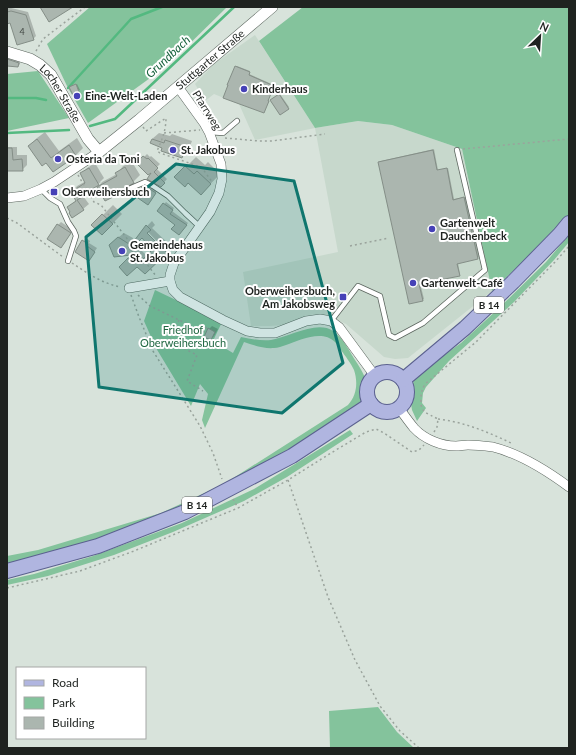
<svg xmlns="http://www.w3.org/2000/svg" width="576" height="755" viewBox="0 0 576 755" font-family="Lato,sans-serif">
<style>
.built{fill:#c7d8cc}
.green{fill:#84c39c}
.shadow{fill:#0003}
.lines{fill:none;stroke-linecap:round;stroke-linejoin:round}
.stream{stroke:#53b980;stroke-width:2.5}
.building{fill:#abb6af;stroke:#848e87}
.service-casing{stroke:#5b655e;stroke-width:6}
.minor-casing{stroke:#5b655e;stroke-width:10}
.tertiary-casing{stroke:#5b655e;stroke-width:12}
.primary-casing{stroke:#5b618f;stroke-width:16}
.path{stroke:#9aa39c;stroke-width:1.5;stroke-dasharray:2 3;stroke-linecap:butt}
.service{stroke:#fff;stroke-width:4.5}
.minor{stroke:#fff;stroke-width:9}
.tertiary{stroke:#fff;stroke-width:11}
.primary{stroke:#b0b5e0;stroke-width:14}
.marked{fill:#0f766e;fill-opacity:0.2;stroke:#0f766e;stroke-width:3;stroke-linejoin:round}
.poi-dot{fill:#4641b7;stroke:#fff;stroke-width:1.5}
.labels{text-anchor:middle;stroke-width:4;stroke-linejoin:round;paint-order:stroke}
.number-label{font-size:9px;fill:#424844}
.shield{fill:#fff;stroke:#626563;stroke-width:1}
.shield-label{font-size:10px;font-weight:bold;fill:#1f2320}
.street-label{font-size:11px;fill:#1f2320;stroke:#fff}
.poi-label{font-size:11px;font-weight:bold;fill:#1f2320;stroke:#fff;text-anchor:start}
.park-label{font-size:11px;fill:#1f6741;stroke:#fff}
.water-label{font-size:12px;font-style:italic;fill:#19633e;stroke:#fff}
</style>
<rect width="100%" height="100%" fill="#d8e3db"/>
<path class="built" d="M255,35L315,128L358,121L392,125L462,149L492,291L408,358L395,359L384,357L346,324L327,315L318,314L307,315L284,325L270,326H251L243,272L338,252L315,128L255,140L239,104L214,94L205,101L195,84L214,64Z"/>
<g class="green">
<path d="M90,7H227L168,65L88,123L67,86L47,44Z"/>
<path d="M303,7H569V215L555,231L492,291L462,149L392,125L358,121L315,128L259,41Z"/>
<path d="M38,71L69,118L7,131V74Z"/>
<path d="M569,235V242L554,260L514,302L449,361L426,387L423,393L422,403L426,408L417,421L412,410L410,398L411,390L414,380L430,365L461,343L499,308L546,262Z"/>
<path d="M155,290L222,322L213,341L233,353L241,337C251,339 261,341 271,340C289,337 317,320 333,331C344,338 350,353 357,363C368,380 370,388 360,405L299,448L178,513L73,548L7,564V556L38,550L161,513L224,484L348,405C357,395 358,382 354,370C351,363 345,356 341,350C339,347 337,344 335,342C322,329 300,340 286,345C282,346 278,348 274,348C264,349 253,345 244,342L205,428L202,420L208,394L200,384L191,406L156,348L144,321Z"/>
<path d="M350,430L353,434L287,477L244,501L173,532L114,555L48,576L7,585V580L34,574L93,556L182,523L254,489L313,453Z"/>
<path d="M378,707L397,732L414,748H330L329,711Z"/>
</g>
<g class="shadow">
<path d="M7,7L28,12L36,36L33,39L11,22L7,23Z"/>
<path d="M7,57L20,60V64L18,66L7,65Z"/>
<path d="M237,66L250,71L249,74L274,85L264,112L236,67Z"/>
<path d="M77,84L80,90L73,94L71,86Z"/>
<path d="M280,94L289,107L288,108L272,99Z"/>
<path d="M45,132L59,151L77,138L83,148L76,155L53,171L46,162L29,146L37,138Z"/>
<path d="M159,133L170,136L172,134L192,141L188,151L182,157L163,148L152,139Z"/>
<path d="M7,147H17V155H27V165L22,170H7Z"/>
<path d="M434,149L438,170L448,168L454,199L465,197L479,257L478,258L458,263L460,274L459,275L420,283L424,299L422,300L380,162L381,161Z"/>
<path d="M147,154L150,157L151,156L160,164L156,168L167,179L161,186L149,179L155,170L138,163Z"/>
<path d="M196,157L205,165L208,162L220,174L201,194L188,182L176,177Z"/>
<path d="M132,162L140,175L133,182L122,188L116,194L98,187L102,182L117,174L123,166Z"/>
<path d="M95,163L104,178L100,182H101L91,188L83,196L89,204L83,209L71,212L68,207L77,200L72,192L77,186L86,181L81,174L87,168Z"/>
<path d="M148,184L158,189L151,201L142,188L145,185Z"/>
<path d="M166,202L174,208L172,211L188,223L181,232L176,225L158,211Z"/>
<path d="M113,205L122,214L102,234L93,225Z"/>
<path d="M152,221L155,225L152,228L172,247L167,252L148,232H147L150,237L166,253L145,273L134,254L115,240L124,233L133,238V242L147,256L153,250L142,237L147,226Z"/>
<path d="M61,222L73,230L64,244L61,247L58,225Z"/>
<path d="M86,238L90,241L89,243L97,248L91,257L83,241Z"/>
<path d="M212,326L218,329L214,336L211,339L209,329Z"/>
</g>
<g class="lines">
<g class="stream">
<path d="M68,88L131,19L162,7"/>
<path d="M7,98H36L46,100"/>
<path d="M90,126L115,119L234,7"/>
<path d="M7,133L69,130"/>
</g>
</g>
<g class="building">
<path d="M40,7H73L49,22Z"/>
<path d="M11,11L26,15L34,40L17,45L10,23L7,24V12Z"/>
<path d="M7,59L19,63L18,67L7,66Z"/>
<path d="M235,66L250,72L249,75L274,86L268,101H269L264,113L223,98L228,85H227Z"/>
<path d="M76,84L79,92L73,95L69,87Z"/>
<path d="M279,94L289,109L280,115L270,100Z"/>
<path d="M37,139L51,158L69,145L76,156L53,172L46,163L42,166L28,146Z"/>
<path d="M152,139L164,143L165,140L186,147L182,158L161,151L162,148L150,143Z"/>
<path d="M7,148H12L13,160L22,159L23,171H7Z"/>
<path d="M433,150L437,170L447,168L453,200L464,197L478,259L457,264L460,276L419,284L423,301L409,304L378,162Z"/>
<path d="M143,156L147,159L148,158L158,168L154,172L165,183L161,187L147,179L151,173L148,175L136,163Z"/>
<path d="M185,166L194,174L197,171L211,184L201,195L188,183L185,187L174,177Z"/>
<path d="M125,167L134,183L116,193L117,195L105,201L97,187L117,176L115,173Z"/>
<path d="M89,168L99,185L85,193L86,195L77,200L84,210L72,218L69,213L70,212L67,207L76,201L71,192L85,183L80,173Z"/>
<path d="M145,186L156,193L148,205L135,196L141,188Z"/>
<path d="M163,203L173,210L170,214L187,225L179,235L171,229L175,225L157,211Z"/>
<path d="M102,214L113,224L102,235L91,225Z"/>
<path d="M57,224L71,233L61,248L47,239Z"/>
<path d="M146,225L151,230L147,233L167,253L145,274L137,267L127,276L119,267L131,255L114,257L109,245L118,237L129,244L128,247L141,261L152,250L142,238L137,243L134,241Z"/>
<path d="M82,240L88,244L87,246L95,252L89,261L75,252Z"/>
<path d="M208,328L215,332L211,340L204,337Z"/>
</g>
<g class="lines">
<g class="service-casing">
<g id="service">
<path d="M209,132L223,133L237,121"/>
<path d="M41,189L50,198L60,204L68,222L74,231L76,236L68,261"/>
<path d="M122,194L131,188L145,182L153,186L168,196L185,213L200,227"/>
<path d="M331,321L358,286L380,296L389,335L395,338L423,323L485,270L457,150"/>
</g>
</g>
<g class="minor-casing">
<g id="minor">
<path d="M178,87L204,123L209,132L221,164L222,179L219,193L210,212L174,263L170,275V281L173,290L180,297L223,320L247,331L260,333H275L306,321L320,319L331,321L339,327L375,376"/>
<path d="M7,198L24,196L41,189L54,182L99,152"/>
<path d="M129,288L170,281"/>
<path d="M399,408C404,415 409,422 414,428C424,439 441,446 456,446C460,446 464,445 468,445C476,445 485,446 493,447C521,454 546,470 569,487"/>
</g>
</g>
<g class="tertiary-casing">
<g id="tertiary">
<path id="s1" d="M7,52L30,59L40,65L51,75L88,139L99,152L139,120L272,7"/>
</g>
</g>
<g class="primary-casing">
<g id="primary">
<circle cx="387" cy="392" r="20"/>
<path d="M403,380L465,328L513,282L560,234L569,223"/>
<path d="M7,571L98,546L185,512L292,456L371,404"/>
</g>
</g>
<g class="path">
<path d="M36,51L43,39L85,7"/>
<path d="M143,127L146,131L166,118C166,130 162,140 157,151L160,153L195,165L202,168L213,183"/>
<path d="M164,133L200,130"/>
<path d="M225,138L259,141H272L325,134"/>
<path d="M463,149L569,139"/>
<path d="M78,175L94,202L101,205L156,276"/>
<path d="M7,218L17,223L63,257"/>
<path d="M350,246L389,238"/>
<path d="M72,263C87,273 103,284 121,287"/>
<path d="M131,295L139,317L153,351L200,426L213,453L222,479"/>
<path d="M138,295L150,306L204,332L207,326"/>
<path d="M179,320L169,341L197,355L187,381L203,391"/>
<path d="M438,419C464,422 488,432 511,443"/>
<path d="M434,432L437,427L438,419C427,413 420,413 421,399C421,393 422,390 425,384L476,342L555,262L569,246"/>
<path d="M288,480L328,597L355,660L380,706L400,731L419,748"/>
<path d="M233,499L238,508"/>
<path d="M7,588L80,571L134,551L238,508L288,480L331,453L366,432L376,429L384,433L412,452L419,450L424,445"/>
</g>
<use href="#service" class="service"/>
<use href="#minor" class="minor"/>
<use href="#tertiary" class="tertiary"/>
<use href="#primary" class="primary"/>
</g>
<path class="marked" d="M176,164L294,181L343,363L282,413L99,387L86,237Z"/>
<g class="poi-dot">
<circle cx="244" cy="89" r="4"/>
<circle cx="77" cy="96" r="4"/>
<circle cx="173" cy="150" r="4"/>
<circle cx="58" cy="159" r="4"/>
<rect x="50" y="188" width="8" height="8" rx="2"/>
<circle cx="432" cy="229" r="4"/>
<circle cx="122" cy="251" r="4"/>
<circle cx="413" cy="283" r="4"/>
<rect x="339" y="293" width="8" height="8" rx="2"/>
</g>
<g class="labels">
<g class="number-label">
<text x="22" y="35">4</text>
</g>
<g class="shield">
<rect x="474" y="297" width="30" height="16" rx="3"/>
<rect x="182" y="497" width="30" height="16" rx="3"/>
</g>
<g class="shield-label">
<text x="489" y="309">B 14</text>
<text x="197" y="509">B 14</text>
</g>
<g class="street-label">
<text dy="4" stroke="none"><textPath href="#s1" startOffset="286">Stuttgarter Straße</textPath></text>
<text dy="4" stroke="none"><textPath href="#s1" startOffset="71">Locher Straße</textPath></text>
<text transform="translate(207 110) rotate(58)" y="4">Pfarrweg</text>
</g>
<g class="poi-label">
<text x="252" y="93">Kinderhaus</text>
<text x="85" y="100">Eine-Welt-Laden</text>
<text x="181" y="154">St. Jakobus</text>
<text x="66" y="163">Osteria da Toni</text>
<text x="62" y="196">Oberweihersbuch</text>
<text x="440" y="227">Gartenwelt<tspan x="440" dy="13">Dauchenbeck</tspan></text>
<text x="130" y="249">Gemeindehaus<tspan x="130" dy="13">St. Jakobus</tspan></text>
<text x="421" y="287">Gartenwelt-Café</text>
<text x="335" y="295" text-anchor="end">Oberweihersbuch,<tspan x="335" dy="13">Am Jakobsweg</tspan></text>
</g>
<g class="park-label">
<text x="183" y="334">Friedhof<tspan x="183" dy="13">Oberweihersbuch</tspan></text>
</g>
<g class="water-label">
<text transform="translate(168 57) rotate(-43)" y="4">Grundbach</text>
</g>
</g>
<rect width="576" height="755" fill="none" stroke="#1f2320" stroke-width="16"/>
<rect x="16" y="667" width="130" height="72" fill="#ffffff" stroke="#a5a7a6"/>
<rect x="24" y="680" width="20" height="6" fill="#b0b5e0" stroke="#a5a7a6"/>
<text x="52" y="687" font-size="12" fill="#1f2320">Road</text>
<rect x="24" y="697" width="20" height="12" fill="#84c39c" stroke="#a5a7a6"/>
<text x="52" y="707" font-size="12" fill="#1f2320">Park</text>
<rect x="24" y="717" width="20" height="12" fill="#abb6af" stroke="#a5a7a6"/>
<text x="52" y="727" font-size="12" fill="#1f2320">Building</text>
<g transform="translate(540 36) rotate(25)" stroke="#ffffff" stroke-width="3" paint-order="stroke">
<path d="M0-3L7 15L0 10L-7 15Z" fill="#1f2320"/>
<text y="-6" font-size="11" font-weight="bold" text-anchor="middle" fill="#1f2320">N</text>
</g>
</svg>
